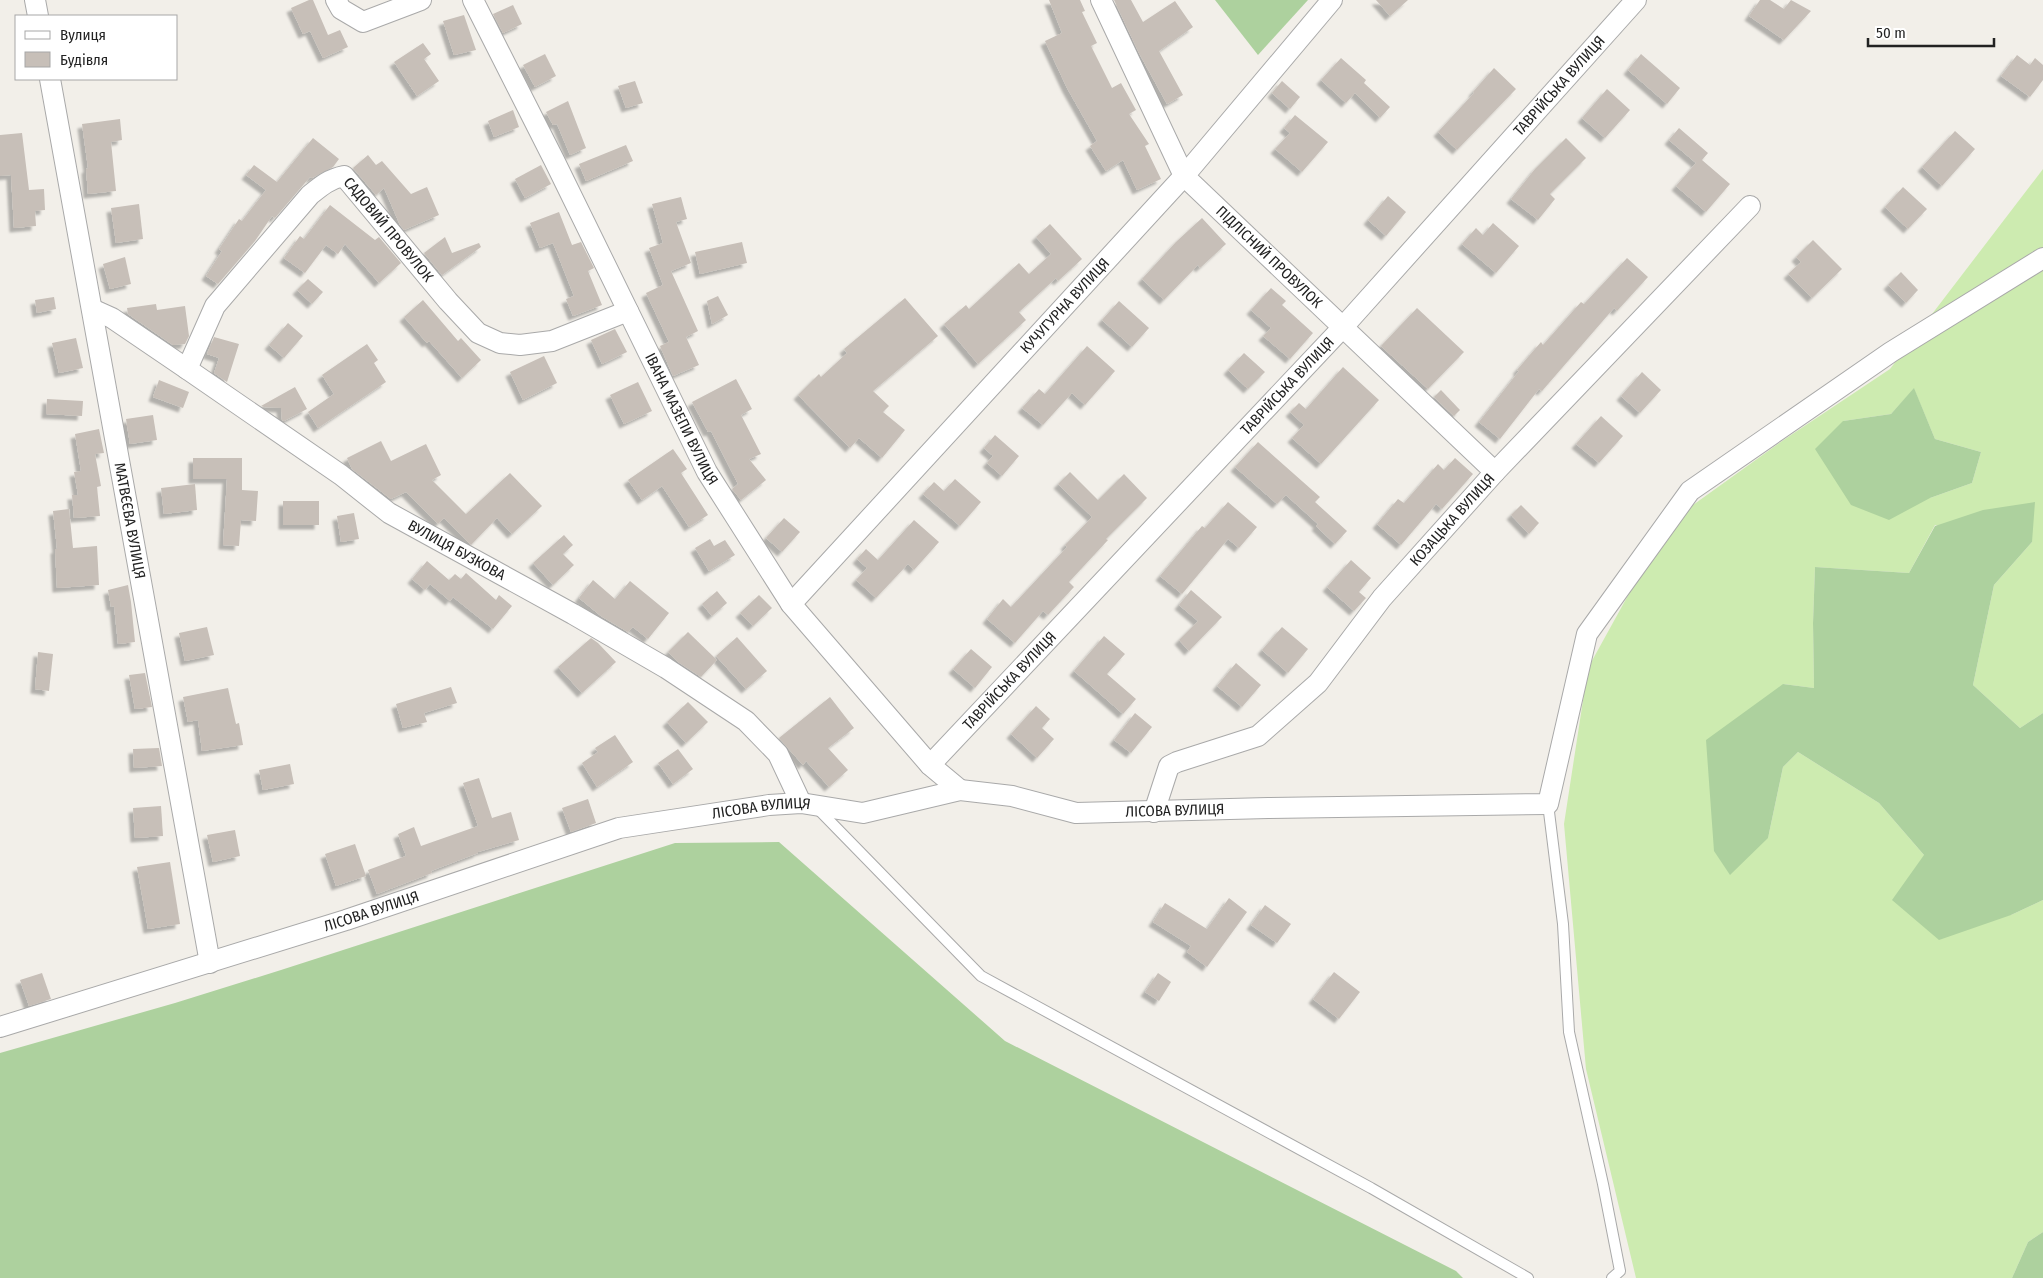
<svg xmlns="http://www.w3.org/2000/svg" width="2043" height="1278" viewBox="0 0 2043 1278" font-family="'Fira Sans Condensed',sans-serif">
<style>
.grass{fill:#cdebb0;fill-rule:evenodd}
.forest{fill:#add19e}
.building{fill:#c7bfb8;filter:url(#shadow)}
.lines{fill:none;stroke-linecap:round;stroke-linejoin:round}
.service-casing{stroke:#a9a9a9;stroke-width:12}
.minor-casing{stroke:#a9a9a9;stroke-width:22}
.service{stroke:#fff;stroke-width:10}
.minor{stroke:#fff;stroke-width:20}
.labels{text-anchor:middle;stroke-width:4.5;stroke-linejoin:round;paint-order:stroke}
.street-label{font-size:15px;fill:#222;stroke:#fff}
</style>
<defs>
<filter id="shadow"><feDropShadow dx="-4.5" dy="4.5" stdDeviation="1" flood-color="#0004"/></filter>
</defs>
<rect width="100%" height="100%" fill="#f2efe9"/>
<path class="grass" d="M2043,169V713L2020,728L1973,685L1994,585L2032,542L1935,525L1909,573L1815,567L1813,623L1814,688L1783,684L1768,838L1783,767L1798,752L1879,803L1924,855L2011,915L2043,900V1232L2028,1242L2012,1278H1636L1586,1069L1564,824L1588,668L1647,561L1693,505L1782,441L1890,369ZM1914,389L1935,439L1981,452L1972,483L1930,498L1843,421L1891,414Z"/>
<g class="forest">
<path d="M1215,0H1308L1258,55Z"/>
<path d="M1914,388L1935,439L1981,452L1972,483L1930,498L1889,520L1851,505L1815,449L1843,421L1891,414Z"/>
<path d="M2035,502L2032,542L1994,585L1973,685L2020,728L2043,713V900L2011,915L1939,940L1892,900L1924,855L1879,803L1798,752L1783,767L1768,838L1730,875L1714,851L1706,740L1783,684L1814,688L1813,623L1815,567L1909,573L1935,526L1983,510Z"/>
<path d="M779,842L1005,1041L1456,1271L1463,1278H0V1053L175,1003L281,970L675,843Z"/>
<path d="M2043,1232V1278H2012L2028,1242Z"/>
</g>
<g class="building">
<path d="M309,0H313L328,35L340,30L348,47L323,58L310,31L303,34L291,8Z"/>
<path d="M1049,0H1080L1085,11L1082,12L1097,43L1091,46L1112,88L1121,83L1136,110L1129,114L1149,144L1145,146L1161,179L1137,190L1123,160L1106,171L1090,146L1097,141L1067,88L1045,41L1062,33Z"/>
<path d="M1114,0H1131L1143,22L1175,1L1193,27L1159,51L1183,95L1167,104L1139,53Z"/>
<path d="M1376,0H1408L1390,16Z"/>
<path d="M1760,0H1770L1784,9L1791,0L1811,11L1784,40L1749,16Z"/>
<path d="M513,5L522,24L503,33L493,14Z"/>
<path d="M464,15L476,50L454,55L443,21Z"/>
<path d="M423,43L431,54L424,59L439,81L417,96L394,62Z"/>
<path d="M545,54L556,76L535,87L523,65Z"/>
<path d="M1641,54L1680,88L1667,104L1628,70Z"/>
<path d="M2017,55L2030,65L2035,58L2043,65V80L2030,97L2001,76Z"/>
<path d="M1341,58L1366,80L1364,83L1390,107L1380,118L1355,93L1346,103L1321,80Z"/>
<path d="M1494,68L1516,89L1457,150L1438,132L1474,93L1473,92Z"/>
<path d="M635,81L643,103L626,108L618,86Z"/>
<path d="M1282,81L1300,97L1290,109L1272,93Z"/>
<path d="M1607,89L1630,110L1605,138L1582,118Z"/>
<path d="M568,101L586,148L570,155L557,124L553,125L546,112Z"/>
<path d="M513,110L519,127L494,137L488,121Z"/>
<path d="M1295,115L1328,142L1302,172L1275,149L1290,133L1284,128Z"/>
<path d="M120,119L122,140L111,142L116,191L88,194L86,169L88,168L82,124Z"/>
<path d="M1679,128L1708,153L1702,160L1730,184L1706,212L1676,186L1696,163L1669,140Z"/>
<path d="M1955,131L1975,149L1942,186L1922,167Z"/>
<path d="M22,133L29,190L44,189L45,210L35,211L36,226L14,228L11,175L0,176V135Z"/>
<path d="M313,138L339,159L333,167L312,178L310,177L275,218L272,216L255,241L218,284L206,276L222,251L219,249L239,219L242,221L266,190L246,175L254,165L277,182Z"/>
<path d="M1566,138L1586,158L1550,194L1555,199L1538,220L1511,199L1535,169Z"/>
<path d="M626,145L633,161L586,181L579,164Z"/>
<path d="M368,155L376,165L382,161L411,194L427,187L439,215L404,230L400,225L384,188L376,195L353,168Z"/>
<path d="M541,165L551,184L525,198L515,179Z"/>
<path d="M1903,187L1927,209L1908,229L1885,207Z"/>
<path d="M1388,196L1406,212L1386,236L1368,220Z"/>
<path d="M681,197L687,219L676,222L691,263L671,271L698,331L686,337L699,365L673,376L660,346L669,342L646,293L663,285L649,248L663,243L652,204Z"/>
<path d="M139,204L143,239L116,243L111,208Z"/>
<path d="M330,205L375,240L379,237L401,263L379,283L345,244L338,254L326,245L305,273L284,258L300,236L304,239Z"/>
<path d="M559,212L572,245L581,242L594,268L588,271L602,305L573,316L566,299L574,296L553,243L540,248L530,223Z"/>
<path d="M1202,218L1226,244L1200,268L1198,265L1164,300L1142,279L1176,242Z"/>
<path d="M1493,223L1519,246L1496,273L1462,244L1476,228L1483,235Z"/>
<path d="M1050,224L1082,259L1058,281L1056,278L1019,312L1026,320L978,364L944,324L966,305L969,309L1019,263L1029,274L1051,254L1036,237Z"/>
<path d="M445,237L452,253L479,243L481,247L442,275L424,253Z"/>
<path d="M1813,240L1842,269L1812,298L1788,274L1801,262L1796,257Z"/>
<path d="M742,242L747,263L700,274L695,252Z"/>
<path d="M125,257L131,284L110,289L103,264Z"/>
<path d="M1627,258L1648,277L1617,311L1614,308L1542,391L1539,389L1500,439L1479,422L1519,371L1517,370L1541,342L1543,345L1581,302L1584,304Z"/>
<path d="M1901,272L1918,290L1906,303L1888,285Z"/>
<path d="M308,279L323,292L312,304L297,290Z"/>
<path d="M1271,288L1286,301L1282,305L1313,333L1290,359L1263,336L1271,328L1251,310Z"/>
<path d="M718,296L728,315L712,324L707,301Z"/>
<path d="M54,297L56,309L37,313L35,300Z"/>
<path d="M905,298L938,336L873,391L889,406L883,412L905,430L882,458L859,438L850,448L798,395L819,374L821,377L847,353L844,349Z"/>
<path d="M423,300L458,341L461,338L481,360L462,378L429,341L427,343L404,317Z"/>
<path d="M1119,301L1149,328L1132,347L1102,320Z"/>
<path d="M156,304L157,310L185,306L189,336L185,344L173,345L128,314L127,308Z"/>
<path d="M1417,308L1464,352L1428,389L1381,346Z"/>
<path d="M288,323L303,336L284,358L269,345Z"/>
<path d="M615,329L627,352L602,364L591,340Z"/>
<path d="M214,337L239,344L227,382L214,373L219,358L207,354Z"/>
<path d="M76,338L83,368L59,373L52,343Z"/>
<path d="M367,344L378,360L374,363L386,382L318,428L308,412L334,394L322,375Z"/>
<path d="M1087,346L1115,371L1085,405L1072,393L1043,425L1022,408L1039,389L1045,394Z"/>
<path d="M1244,353L1265,372L1248,389L1228,370Z"/>
<path d="M544,356L557,383L523,400L510,372Z"/>
<path d="M1343,367L1379,400L1321,464L1292,438L1304,425L1290,412L1299,403L1306,409Z"/>
<path d="M1642,372L1661,390L1640,413L1621,396Z"/>
<path d="M736,379L752,409L741,415L761,454L749,459L766,480L741,500L732,489L738,484L711,431L708,432L692,402Z"/>
<path d="M159,380L189,392L183,408L153,397Z"/>
<path d="M638,382L652,411L624,424L610,395Z"/>
<path d="M295,387L307,409L284,421L282,420L281,408L264,407L261,406Z"/>
<path d="M1441,390L1460,410L1454,416L1434,397Z"/>
<path d="M47,399L83,401L82,416L46,414Z"/>
<path d="M153,415L157,440L130,444L126,419Z"/>
<path d="M1601,416L1623,436L1599,463L1576,444Z"/>
<path d="M99,429L104,453L95,454L101,486L97,487L100,516L74,518L72,495H78L74,472L81,471L75,434Z"/>
<path d="M995,435L1019,456L1002,476L987,463L993,456L984,448Z"/>
<path d="M381,441L391,461L426,444L441,475L432,480L466,514L510,473L542,506L512,534L497,518L471,545L444,518L438,524L406,492L391,499L352,469L347,458Z"/>
<path d="M1258,442L1320,497L1315,502L1347,531L1335,544L1316,526L1318,524L1286,495L1277,504L1235,467Z"/>
<path d="M673,449L687,469L681,473L708,515L689,527L662,486L642,500L628,480Z"/>
<path d="M193,458H242V490L258,491L256,521L241,520L239,546L223,545L227,479H193Z"/>
<path d="M1455,458L1473,474L1442,509L1436,504L1401,545L1377,524L1398,499L1404,503L1438,464L1444,470Z"/>
<path d="M1070,472L1098,500L1124,474L1147,498L1106,539L1108,540L1069,582L1074,587L1048,615L1043,611L1015,643L987,619L1003,599L1011,607L1067,547L1065,545L1092,517L1058,484Z"/>
<path d="M955,479L981,502L960,526L923,494L934,482L944,491Z"/>
<path d="M195,484L197,510L164,514L161,488Z"/>
<rect x="283" y="501" width="36" height="24"/>
<path d="M1228,502L1257,527L1239,548L1228,539L1182,594L1160,576L1202,526L1205,528Z"/>
<path d="M1521,505L1539,523L1529,534L1511,515Z"/>
<path d="M69,509L73,548L97,546L99,585L57,588L55,549H57L53,511Z"/>
<path d="M354,513L359,539L341,542L337,516Z"/>
<path d="M784,518L800,532L782,552L766,538Z"/>
<path d="M914,520L939,542L914,570L908,564L876,598L856,580L867,568L857,559L866,549L878,560Z"/>
<path d="M564,535L573,545L563,554L574,565L553,585L533,563Z"/>
<path d="M710,539L714,546L725,540L735,555L709,571L695,548Z"/>
<path d="M1351,560L1371,578L1359,592L1366,598L1354,611L1327,587Z"/>
<path d="M427,561L449,580L455,574L461,579L466,573L496,600L499,595L512,606L493,629L453,597L450,601L430,584L425,590L412,579Z"/>
<path d="M593,580L615,599L630,581L669,613L648,639L633,627L628,632L601,616L579,598Z"/>
<path d="M128,585L131,602L135,642L118,644L114,606L111,607L108,590Z"/>
<path d="M1191,590L1222,617L1189,651L1179,640L1198,621L1179,605Z"/>
<path d="M717,591L727,603L712,616L702,604Z"/>
<path d="M759,595L772,608L753,626L740,613Z"/>
<path d="M207,627L214,655L185,661L179,633Z"/>
<path d="M1282,627L1308,649L1288,673L1262,650Z"/>
<path d="M688,632L717,660L701,677L678,662L668,652Z"/>
<path d="M1104,636L1125,654L1107,674L1136,699L1123,714L1074,671Z"/>
<path d="M737,637L767,671L746,689L716,656Z"/>
<path d="M591,638L598,643L616,662L582,693L558,667Z"/>
<path d="M971,649L992,667L975,688L953,669Z"/>
<path d="M38,652L53,654L49,691L35,689Z"/>
<path d="M1236,663L1261,685L1242,707L1217,686Z"/>
<path d="M145,673L152,707L135,709L129,675Z"/>
<path d="M451,687L457,703L424,713L427,722L403,728L396,704Z"/>
<path d="M228,688L236,724L239,723L243,745L202,751L198,720L188,722L183,697Z"/>
<path d="M830,697L854,728L828,748L848,770L829,787L806,761L803,765L779,738Z"/>
<path d="M688,702L708,722L686,743L667,722Z"/>
<path d="M1036,706L1050,719L1042,728L1054,739L1037,758L1011,734Z"/>
<path d="M1135,713L1152,727L1131,753L1114,740Z"/>
<path d="M615,735L633,762L597,787L582,763L598,752L595,748Z"/>
<path d="M159,748L162,766L134,768L133,749Z"/>
<path d="M678,749L693,769L673,784L658,763Z"/>
<path d="M290,764L294,784L263,790L259,770Z"/>
<path d="M479,778L492,818L511,812L519,840L478,852V853L431,871L432,873L377,894L368,870L406,856L398,834L414,827L421,846L478,826L463,783Z"/>
<path d="M588,799L596,823L571,832L562,808Z"/>
<path d="M161,806L163,836L135,838L133,808Z"/>
<path d="M235,830L240,856L213,862L207,835Z"/>
<path d="M355,844L366,876L336,886L325,854Z"/>
<path d="M170,862L180,924L148,929L137,867Z"/>
<path d="M1229,898L1247,912L1207,967L1187,952L1191,946L1153,922L1165,903L1207,929Z"/>
<path d="M1265,905L1291,924L1277,943L1251,925Z"/>
<path d="M1334,972L1360,992L1339,1019L1313,999Z"/>
<path d="M42,973L51,999L29,1006L20,980Z"/>
<path d="M1158,973L1171,982L1159,1001L1145,992Z"/>
</g>
<g class="lines">
<g class="service-casing">
<g id="service">
<path d="M1548,804L1563,924L1569,1032L1603,1184L1620,1271L1612,1278"/>
<path d="M817,808L981,976L1371,1188L1528,1278"/>
</g>
</g>
<g class="minor-casing">
<g id="minor">
<path d="M35,0L38,16"/>
<path d="M336,0L341,9L363,22L421,0"/>
<path id="s1" d="M473,0L554,160L707,472L791,604L930,765L960,790"/>
<path id="s2" d="M1101,0L1184,176L1495,472"/>
<path id="s3" d="M50,79L210,963"/>
<path id="s4" d="M92,309L112,318L187,369L341,475L389,513L573,614L666,668L746,721L778,754L801,803"/>
<path id="s5" d="M187,369L215,306L310,195C321,186 329,179 344,176L448,301L478,333L500,343L520,345L552,341L628,311"/>
<path id="s6" d="M791,604L1184,176L1332,0"/>
<path id="s7" d="M930,765L1343,327L1636,0"/>
<path id="s8" d="M1154,812L1169,766L1177,762L1258,736L1318,683L1382,598L1495,472L1750,206"/>
<path id="s9" d="M0,1027L346,920L619,828L769,805L801,803L863,813L960,790L1012,796L1076,813L1268,808L1548,804L1587,634L1690,491L1891,352L2043,258"/>
</g>
</g>
<use href="#service" class="service"/>
<use href="#minor" class="minor"/>
</g>
<g class="labels">
<g class="street-label">
<text dy="5" stroke="none"><textPath href="#s7" startOffset="926">ТАВРІЙСЬКА ВУЛИЦЯ</textPath></text>
<text dy="5" stroke="none"><textPath href="#s5" startOffset="324">САДОВИЙ ПРОВУЛОК</textPath></text>
<text dy="5" stroke="none"><textPath href="#s2" startOffset="312">ПІДЛІСНИЙ ПРОВУЛОК</textPath></text>
<text dy="5" stroke="none"><textPath href="#s6" startOffset="405">КУЧУГУРНА ВУЛИЦЯ</textPath></text>
<text dy="5" stroke="none"><textPath href="#s7" startOffset="521">ТАВРІЙСЬКА ВУЛИЦЯ</textPath></text>
<text dy="5" stroke="none"><textPath href="#s1" startOffset="468">ІВАНА МАЗЕПИ ВУЛИЦЯ</textPath></text>
<text dy="5" stroke="none"><textPath href="#s8" startOffset="434">КОЗАЦЬКА ВУЛИЦЯ</textPath></text>
<text dy="5" stroke="none"><textPath href="#s3" startOffset="449">МАТВЄЄВА ВУЛИЦЯ</textPath></text>
<text dy="5" stroke="none"><textPath href="#s4" startOffset="438">ВУЛИЦЯ БУЗКОВА</textPath></text>
<text dy="5" stroke="none"><textPath href="#s7" startOffset="116">ТАВРІЙСЬКА ВУЛИЦЯ</textPath></text>
<text dy="5" stroke="none"><textPath href="#s9" startOffset="794">ЛІСОВА ВУЛИЦЯ</textPath></text>
<text dy="5" stroke="none"><textPath href="#s9" startOffset="1214">ЛІСОВА ВУЛИЦЯ</textPath></text>
<text dy="5" stroke="none"><textPath href="#s9" startOffset="389">ЛІСОВА ВУЛИЦЯ</textPath></text>
</g>
</g>
<rect x="15" y="15" width="162" height="65" fill="#ffffff" stroke="#a7a7a7"/>
<rect x="25" y="31" width="25" height="8" fill="#ffffff" stroke="#a7a7a7"/>
<text x="60" y="40" font-size="15" fill="#222222">Вулиця</text>
<rect x="25" y="52" width="25" height="15" fill="#c7bfb8" stroke="#a7a7a7"/>
<text x="60" y="65" font-size="15" fill="#222222">Будівля</text>
<path d="M1868 38v8h126v-8" fill="none" stroke="#222222" stroke-width="2.5"/>
<text x="1876" y="38" font-size="15" fill="#222222" stroke="#ffffff" stroke-width="4" paint-order="stroke">50 m</text>
</svg>
